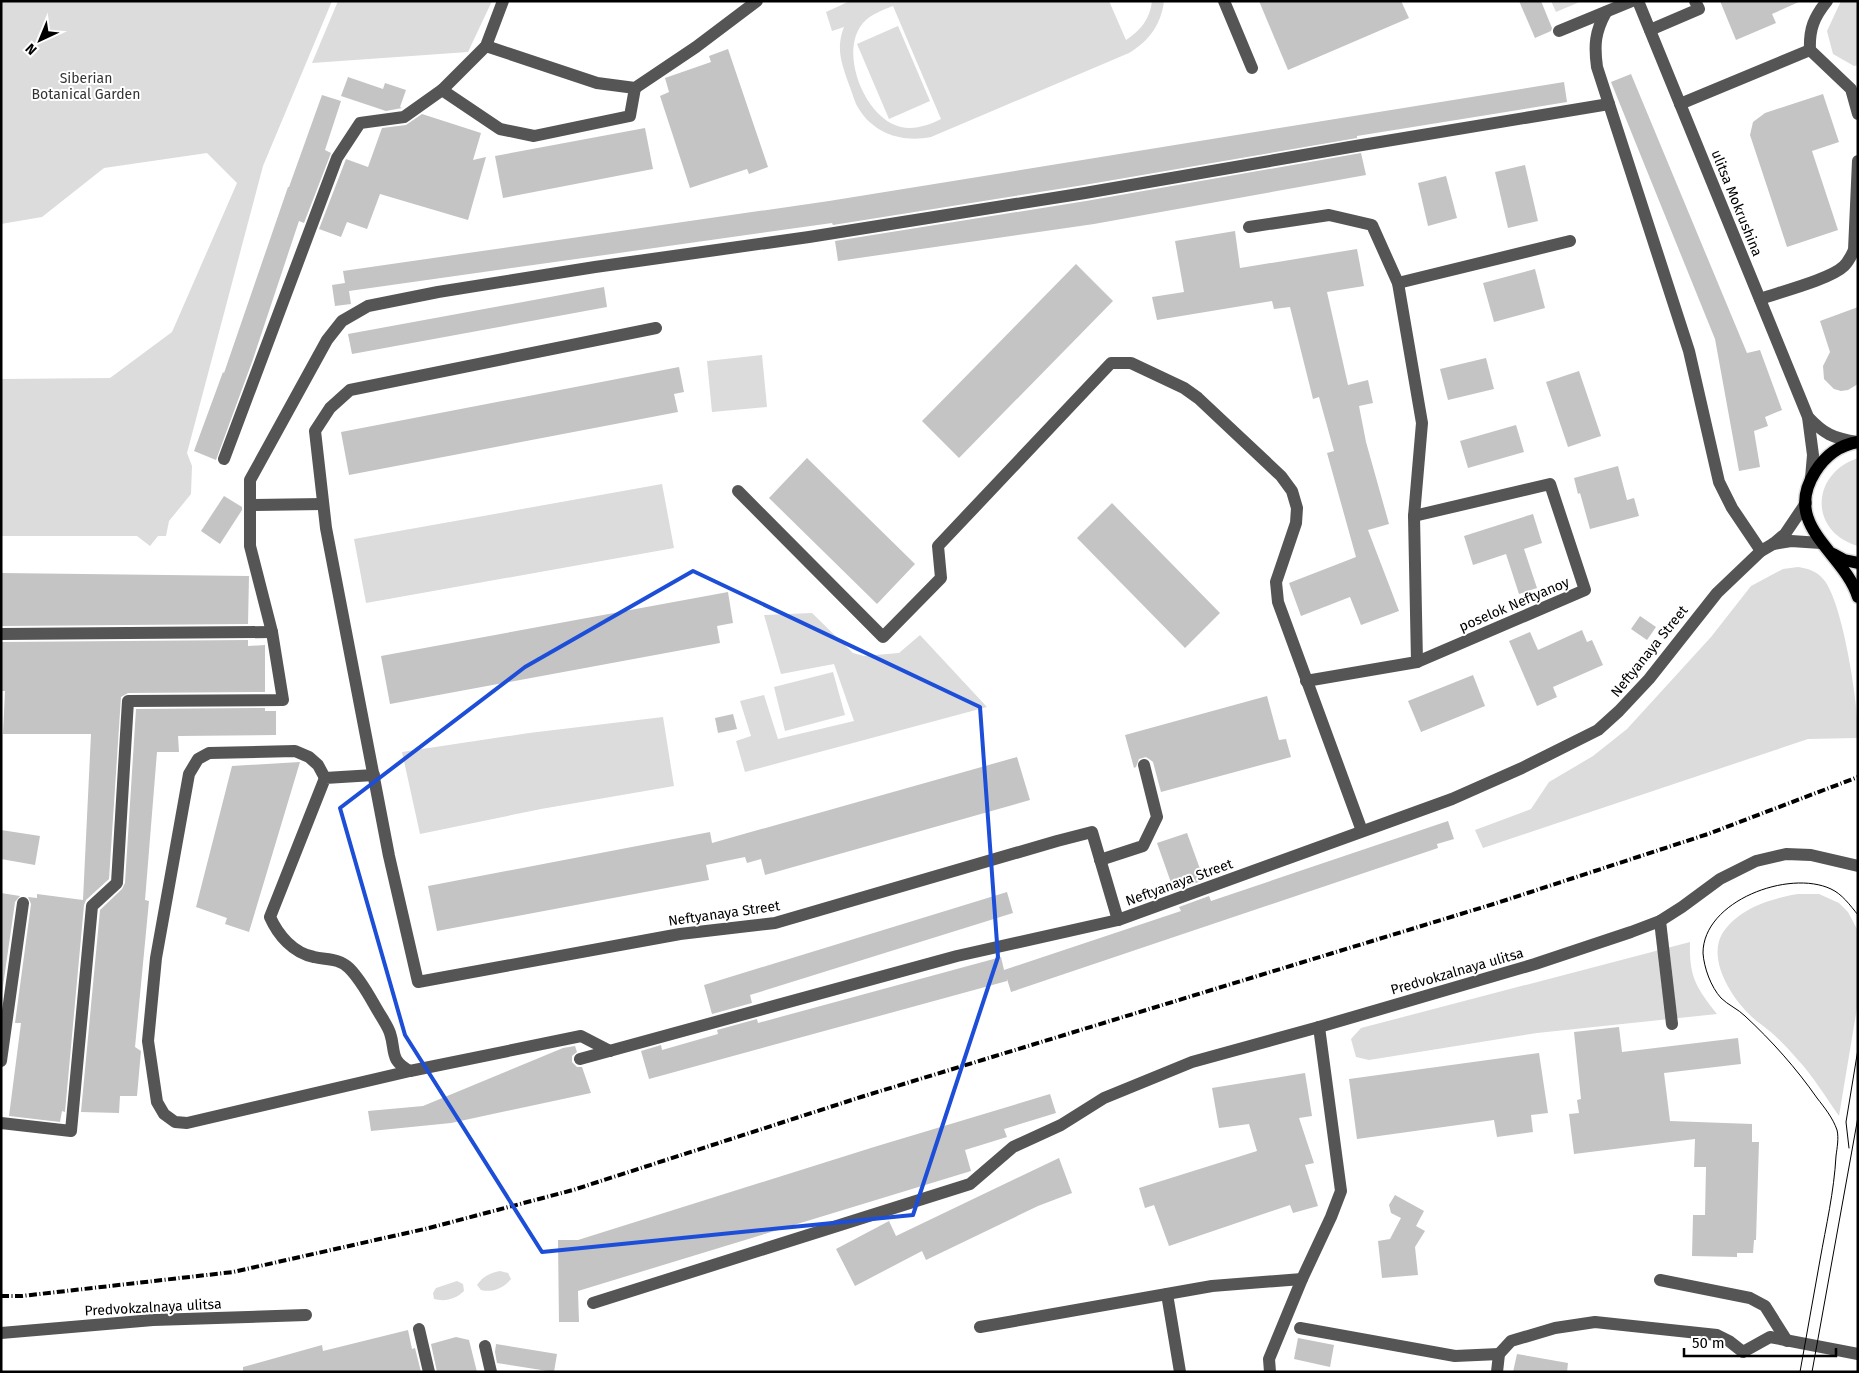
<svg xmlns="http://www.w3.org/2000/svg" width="1859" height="1373" viewBox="0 0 1859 1373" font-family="'Fira Sans',sans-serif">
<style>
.green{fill:#dcdcdc;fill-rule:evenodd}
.building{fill:#c4c4c4}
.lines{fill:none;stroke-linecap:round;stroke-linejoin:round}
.major-casing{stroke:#dbdbdb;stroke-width:15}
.minor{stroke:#555;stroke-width:12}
.major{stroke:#000;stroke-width:12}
.tram{stroke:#000;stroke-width:1}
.rail{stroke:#000;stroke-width:4;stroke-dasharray:8 2.5 1 2.5;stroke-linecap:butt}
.marked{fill:none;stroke:#1d4ed8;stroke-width:4;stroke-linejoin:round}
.labels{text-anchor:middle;stroke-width:4;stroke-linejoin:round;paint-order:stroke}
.park-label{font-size:14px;fill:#333;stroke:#fff}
.street-label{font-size:14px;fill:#000;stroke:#fff}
</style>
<rect width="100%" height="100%" fill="#fff"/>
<g class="green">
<path d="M1,1H332L263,166L187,453L192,466L191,494L169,521L166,536H158L150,546L137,536H1V379L110,378L172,332L237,183L207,153L104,168L42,217L1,224Z"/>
<path d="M338,1H492L468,52L312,63Z"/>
<path d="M850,1H1109L1126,40C1141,30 1150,19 1152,1H1164C1161,25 1149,41 1129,53L931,137C901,143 871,133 856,104C853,97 851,89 848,82C841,62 836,47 844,27L832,31L826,12ZM893,6L941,119C929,125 915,130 901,127C865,119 838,52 863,23C871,14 883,10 893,6Z"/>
<path d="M1551,1H1582L1556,12Z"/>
<path d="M1841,1H1858V65L1854,66L1833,54L1827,31Z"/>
<path d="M898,26L930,101L889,119L857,44Z"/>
<path d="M762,355L767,407L712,412L707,361Z"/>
<path d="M1858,458V546C1809,532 1810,474 1858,458Z"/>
<path d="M662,484L674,548L366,603L354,539Z"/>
<path d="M1798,567C1809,569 1817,571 1824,580C1843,603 1859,707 1858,738L1808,739L1483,848L1475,830L1531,809L1549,782L1593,756L1627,729L1711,637L1751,586L1783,569Z"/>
<path d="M812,613L853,653L864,656L899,653L920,635L987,707L745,772L736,741L751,736L740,701L764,695L778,739L854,721L834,664L781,674L764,615Z"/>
<path d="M833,672L845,715L785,731L774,687Z"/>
<path d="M663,717L674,786L541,809L420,834L402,752L529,733Z"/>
<path d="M1798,894H1819L1839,903L1848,912L1858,931V1002L1839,1116C1826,1098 1814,1077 1798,1060C1790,1051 1781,1041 1772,1033C1764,1026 1755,1021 1748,1013C1730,995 1708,959 1722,934C1737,909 1772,898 1798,894Z"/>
<path d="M1690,942C1689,977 1696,987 1717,1014L1537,1033L1369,1060L1356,1057L1351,1039L1361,1028Z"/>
<path d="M500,1271L508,1273L511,1279C504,1288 492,1293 481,1290L477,1285C483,1276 490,1273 500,1271Z"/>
<path d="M457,1281L463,1284L464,1291C456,1299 445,1302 434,1299L433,1293L436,1288Z"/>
</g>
<g class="building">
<path d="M1259,1H1401L1409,18L1288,70Z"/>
<path d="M1519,1H1541L1552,28L1551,31L1535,38Z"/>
<path d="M1720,1H1801L1772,14L1776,23L1736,40Z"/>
<path d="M728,49L768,167L749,174L747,169L690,188L660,96L669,92L665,78L711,62L709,56Z"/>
<path d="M1631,74L1747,353L1760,350L1782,410L1765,417L1768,426L1754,431L1760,467L1739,471L1715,339L1611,82Z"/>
<path d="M348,77L383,89L385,83L406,90L400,107L402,108L386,111L341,96Z"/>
<path d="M1564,82L1567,102L1357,136V138L1084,185L833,225L832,223L349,291L351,304L335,306L332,285L345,283L343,271L829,201Z"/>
<path d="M1823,94L1839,142L1812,151L1838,230L1787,247L1750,135L1753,122L1765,113Z"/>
<path d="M322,95L341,101L325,150L331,153L304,223L299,221L252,362L216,460L194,451L223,372L224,373L288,187H289Z"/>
<path d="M422,114L481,133L473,160L486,157L468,220L380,194L367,229L347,222L341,237L319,229L346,159L368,167L382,128L406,125Z"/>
<path d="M645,128L653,169L503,198L495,156Z"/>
<path d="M1361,153L1366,175L1094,224L838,261L835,241L1086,201Z"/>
<path d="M1525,165L1538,221L1508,228L1495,172Z"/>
<path d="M1446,176L1457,218L1428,226L1418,183Z"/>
<path d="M1235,231L1240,268L1357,249L1364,286L1327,292L1348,385L1368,380L1373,403L1359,406L1366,442L1389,524L1368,530L1399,611L1361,625L1350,597L1301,616L1289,583L1356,557L1327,453L1334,451L1319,397L1313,399L1290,307L1274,309L1272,301L1157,320L1152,297L1184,292L1175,241Z"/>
<path d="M1076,264L1113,301L959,458L922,421Z"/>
<path d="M1535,269L1545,308L1494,322L1483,283Z"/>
<path d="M604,287L607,307L352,354L348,334Z"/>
<path d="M1858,307V384L1848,390L1841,391L1834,389L1824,379L1823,366L1830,352L1820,321Z"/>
<path d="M1486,358L1494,389L1448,400L1440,369Z"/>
<path d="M679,367L684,392L674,394L678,412L349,475L341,432Z"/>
<path d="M1579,371L1601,436L1568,447L1546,382Z"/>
<path d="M1516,425L1524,452L1468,468L1460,441Z"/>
<path d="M807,458L915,564L877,604L769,498Z"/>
<path d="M1618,466L1627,500L1634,498L1639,516L1590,529L1580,493L1578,494L1574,478Z"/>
<path d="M224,496L242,507V510L220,544L201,531Z"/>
<path d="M1112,503L1220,613L1185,648L1077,538Z"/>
<path d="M1533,514L1542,543L1524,549L1537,588L1519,594L1506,554L1473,565L1464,536Z"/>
<path d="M1,573L249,576L248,624L2,626Z"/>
<path d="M728,592L733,623L717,626L720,643L390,704L381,656Z"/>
<path d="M1640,616L1656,627L1647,640L1631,629Z"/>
<path d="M1582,630L1587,642L1592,640L1603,665L1553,687L1557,697L1537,706L1509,641L1530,632L1538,650Z"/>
<path d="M248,640V646L265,645V692L128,693L121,697L109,879L86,900L84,905L65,1112L62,1111L60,1122L9,1116L21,1023H15L31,904L28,897L37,898V894L83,900L91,734H3L5,691H1L2,642Z"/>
<path d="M1473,675L1485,706L1421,732L1408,701Z"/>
<path d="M1267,696L1279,740L1286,739L1291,757L1161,792L1153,762L1149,759L1146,757L1139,759L1136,767L1134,768L1125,735Z"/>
<path d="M265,708V711H276V735L178,736L179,752H157L145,900L149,901L135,1047L141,1051L137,1096H120L119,1113L81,1112L100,910L122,889L125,883L136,709Z"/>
<path d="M733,714L737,729L718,733L715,718Z"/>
<path d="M1017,757L1030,800L765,875L761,859L747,863L745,857L706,865L709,880L437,931L428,886L710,832L712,843Z"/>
<path d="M300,762L249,932L225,924L227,918L196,907L232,766Z"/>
<path d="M1448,821L1454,839L1437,844L1438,848L1011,992L1007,979V981L649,1079L641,1051L661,1045L662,1050L718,1034L717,1030L757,1019L758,1023L1001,957L1004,970L1181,911L1179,907L1209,896L1211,901Z"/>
<path d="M1,830L40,836L35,865L1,859Z"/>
<path d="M1187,833L1204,880L1174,891L1157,843Z"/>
<path d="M1007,892L1013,913L750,995L752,1003L712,1014L704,985Z"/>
<path d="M1,893L20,896L15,902L1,1000Z"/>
<path d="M1619,1027L1622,1052L1738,1038L1741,1064L1664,1073L1670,1121L1752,1124V1142H1759L1756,1240H1754L1753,1253H1737V1257L1692,1256L1693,1215H1705L1706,1167H1694L1695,1139L1574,1154L1569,1114L1579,1113L1577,1100L1581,1099L1574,1032Z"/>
<path d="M575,1046L577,1052L572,1056V1062L577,1067H582L591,1093L451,1123L371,1131L368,1111L423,1106L563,1048Z"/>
<path d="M1539,1053L1548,1113L1531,1115L1533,1132L1497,1137L1494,1120L1357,1139L1349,1079Z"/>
<path d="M1305,1073L1312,1116L1299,1118L1314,1163L1305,1165L1318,1206L1293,1213L1290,1205L1169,1246L1154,1205L1145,1208L1139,1188L1257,1151L1249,1124L1219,1128L1212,1088Z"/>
<path d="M1050,1094L1056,1113L1004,1129L1007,1137L965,1150L971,1171L578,1291L579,1322H559L558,1240H578L874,1147Z"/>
<path d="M1059,1158L1072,1193L1038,1206L926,1260L922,1251L855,1286L836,1249L889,1221L896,1236Z"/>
<path d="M1395,1195L1424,1211L1416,1226L1425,1231L1415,1247L1418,1275L1382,1278L1378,1241L1390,1239L1401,1218L1391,1213L1389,1205Z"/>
<path d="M408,1330L412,1349L415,1348L421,1372H243V1367L322,1345L323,1351Z"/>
<path d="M456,1337L469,1340L477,1372H437L431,1344Z"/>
<path d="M1298,1338L1334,1345L1330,1367L1294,1359Z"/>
<path d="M496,1344L557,1354L554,1372L497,1363L495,1352Z"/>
<path d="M1517,1354L1568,1363L1567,1372H1513Z"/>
</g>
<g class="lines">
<g class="major-casing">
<g id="major">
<path d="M1858,442C1839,445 1825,456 1815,472C1781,526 1844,552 1858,597"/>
<path d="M1833,554L1844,560L1858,563"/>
</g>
</g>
<g class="minor">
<path d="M1224,1L1252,68"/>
<path d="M1638,1L1808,417L1813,455L1811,478"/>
<path d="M1827,1C1814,17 1809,29 1810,50L1851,89L1858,114"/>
<path d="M1606,12C1595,32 1594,45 1597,67L1689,351L1719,482L1732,508L1761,551"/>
<path d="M1650,30L1699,9L1695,1"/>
<path d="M1559,31L1632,1"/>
<path d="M486,46L597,83L635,88L696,47L757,1"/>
<path d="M442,90L486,46L503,1"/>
<path d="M1680,104L1810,50"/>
<path d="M1249,227L1329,215L1372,225L1398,283L1422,423L1414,516L1417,662L1306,681"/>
<path d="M1398,283L1570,241"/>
<path d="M1760,299C1780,292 1831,279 1844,266C1849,261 1851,256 1854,250L1858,161"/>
<path d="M656,328L350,390L330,408L315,431L326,528L389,856L418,982L680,934L775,923L1057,841L1092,832L1118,920L1452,799L1522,768L1598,730L1619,711L1649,679L1717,593L1761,551L1773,544L1785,534L1806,503"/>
<path d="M1808,417C1824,434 1833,438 1856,442"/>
<path d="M224,459L337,158L360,123L404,117L442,90L500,129L534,136L630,116L635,88"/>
<path d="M738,491L883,637L941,578L938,546L1111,363H1131L1184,388L1198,398L1281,476L1292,491L1297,508L1296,523L1276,582L1278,602L1362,831"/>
<path d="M251,505L323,504"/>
<path d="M1414,516L1550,484L1585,590L1417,662"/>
<path d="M1773,544L1791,541L1821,543"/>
<path d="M1,634L272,632"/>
<path d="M374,775L325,778L270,917C278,935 293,953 314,957C326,960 339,958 349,968C363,982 371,1000 381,1016C384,1021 388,1027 390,1033C396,1051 389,1060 410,1071"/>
<path d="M325,778L318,765L309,757L295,751L209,753L198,759L189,774L156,958L148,1041L157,1102L164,1114L175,1122L187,1123L410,1071L581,1036L610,1051"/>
<path d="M1100,860L1143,846L1157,817L1144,765"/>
<path d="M1660,921L1672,1024"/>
<path d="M580,1059L957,956L1118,920"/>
<path d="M1,1061L23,903"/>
<path d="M1,1123L71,1131L92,906L117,883L128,701L283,700L272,632L250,546V480L327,340L342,321L368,306L438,292L595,267L809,237L1085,193L1350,147L1609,104"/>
<path d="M1660,1280L1750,1298L1765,1306L1787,1341"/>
<path d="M1167,1294L1180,1372"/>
<path d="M593,1303L970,1184L1013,1147L1061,1125L1104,1098L1192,1062L1319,1027L1535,964L1631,932L1660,921L1682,907L1720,879L1756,861L1786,854L1811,855L1858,866"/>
<path d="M980,1327L1212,1286L1302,1279"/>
<path d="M1300,1328L1455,1356L1499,1354"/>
<path d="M419,1329L429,1372"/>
<path d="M1,1333L153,1320L306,1315"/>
<path d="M485,1346L491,1372"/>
<path d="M1270,1372L1269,1359L1302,1279L1331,1217L1341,1191L1319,1027"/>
<path d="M1497,1372L1499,1354L1511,1341L1555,1328L1595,1322L1717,1335L1729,1341L1743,1352L1770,1337L1858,1354"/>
</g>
<use href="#major" class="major"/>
<g class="tram">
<path d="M1849,1148L1846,1122L1858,1049"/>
<path d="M1800,1372C1807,1335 1813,1297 1820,1260C1826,1226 1834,1192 1836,1156C1837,1148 1839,1138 1837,1130C1833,1118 1824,1107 1817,1098C1796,1068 1772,1041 1745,1016C1738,1009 1728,1005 1721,998C1711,987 1704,968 1703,953C1703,901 1789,869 1831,889C1842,894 1850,905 1858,915"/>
<path d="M1812,1372L1858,1117"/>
</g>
<path class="rail" d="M1,1296H22L233,1272L429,1228L573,1190L861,1097L1500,902L1708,834L1858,777"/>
</g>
<path class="marked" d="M693,571L980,707L998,957L913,1215L542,1252L405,1035L340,808L525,667Z"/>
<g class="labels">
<g class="park-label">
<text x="86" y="83">Siberian<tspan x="86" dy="16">Botanical Garden</tspan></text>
</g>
<g class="street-label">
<text transform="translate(1737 203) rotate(68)" y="5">ulitsa Mokrushina</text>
<text transform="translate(1514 604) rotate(-23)" y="5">poselok Neftyanoy</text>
<text transform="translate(1649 651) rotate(-51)" y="5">Neftyanaya Street</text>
<text transform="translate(1179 882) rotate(-20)" y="5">Neftyanaya Street</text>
<text transform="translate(724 913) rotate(-8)" y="5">Neftyanaya Street</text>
<text transform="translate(1457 971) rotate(-16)" y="5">Predvokzalnaya ulitsa</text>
<text transform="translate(153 1307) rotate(-3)" y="5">Predvokzalnaya ulitsa</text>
</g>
</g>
<rect width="1859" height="1373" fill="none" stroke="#000000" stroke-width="5"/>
<g transform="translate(40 40) rotate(224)" stroke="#ffffff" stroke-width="4" paint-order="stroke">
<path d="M0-4L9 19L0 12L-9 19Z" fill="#000000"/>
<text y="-8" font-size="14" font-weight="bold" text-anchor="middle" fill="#000000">N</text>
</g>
<path d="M1684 1348v8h152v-8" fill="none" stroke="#000000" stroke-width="2.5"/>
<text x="1692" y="1348" font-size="15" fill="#000000" stroke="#ffffff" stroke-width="4" paint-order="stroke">50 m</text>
</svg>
